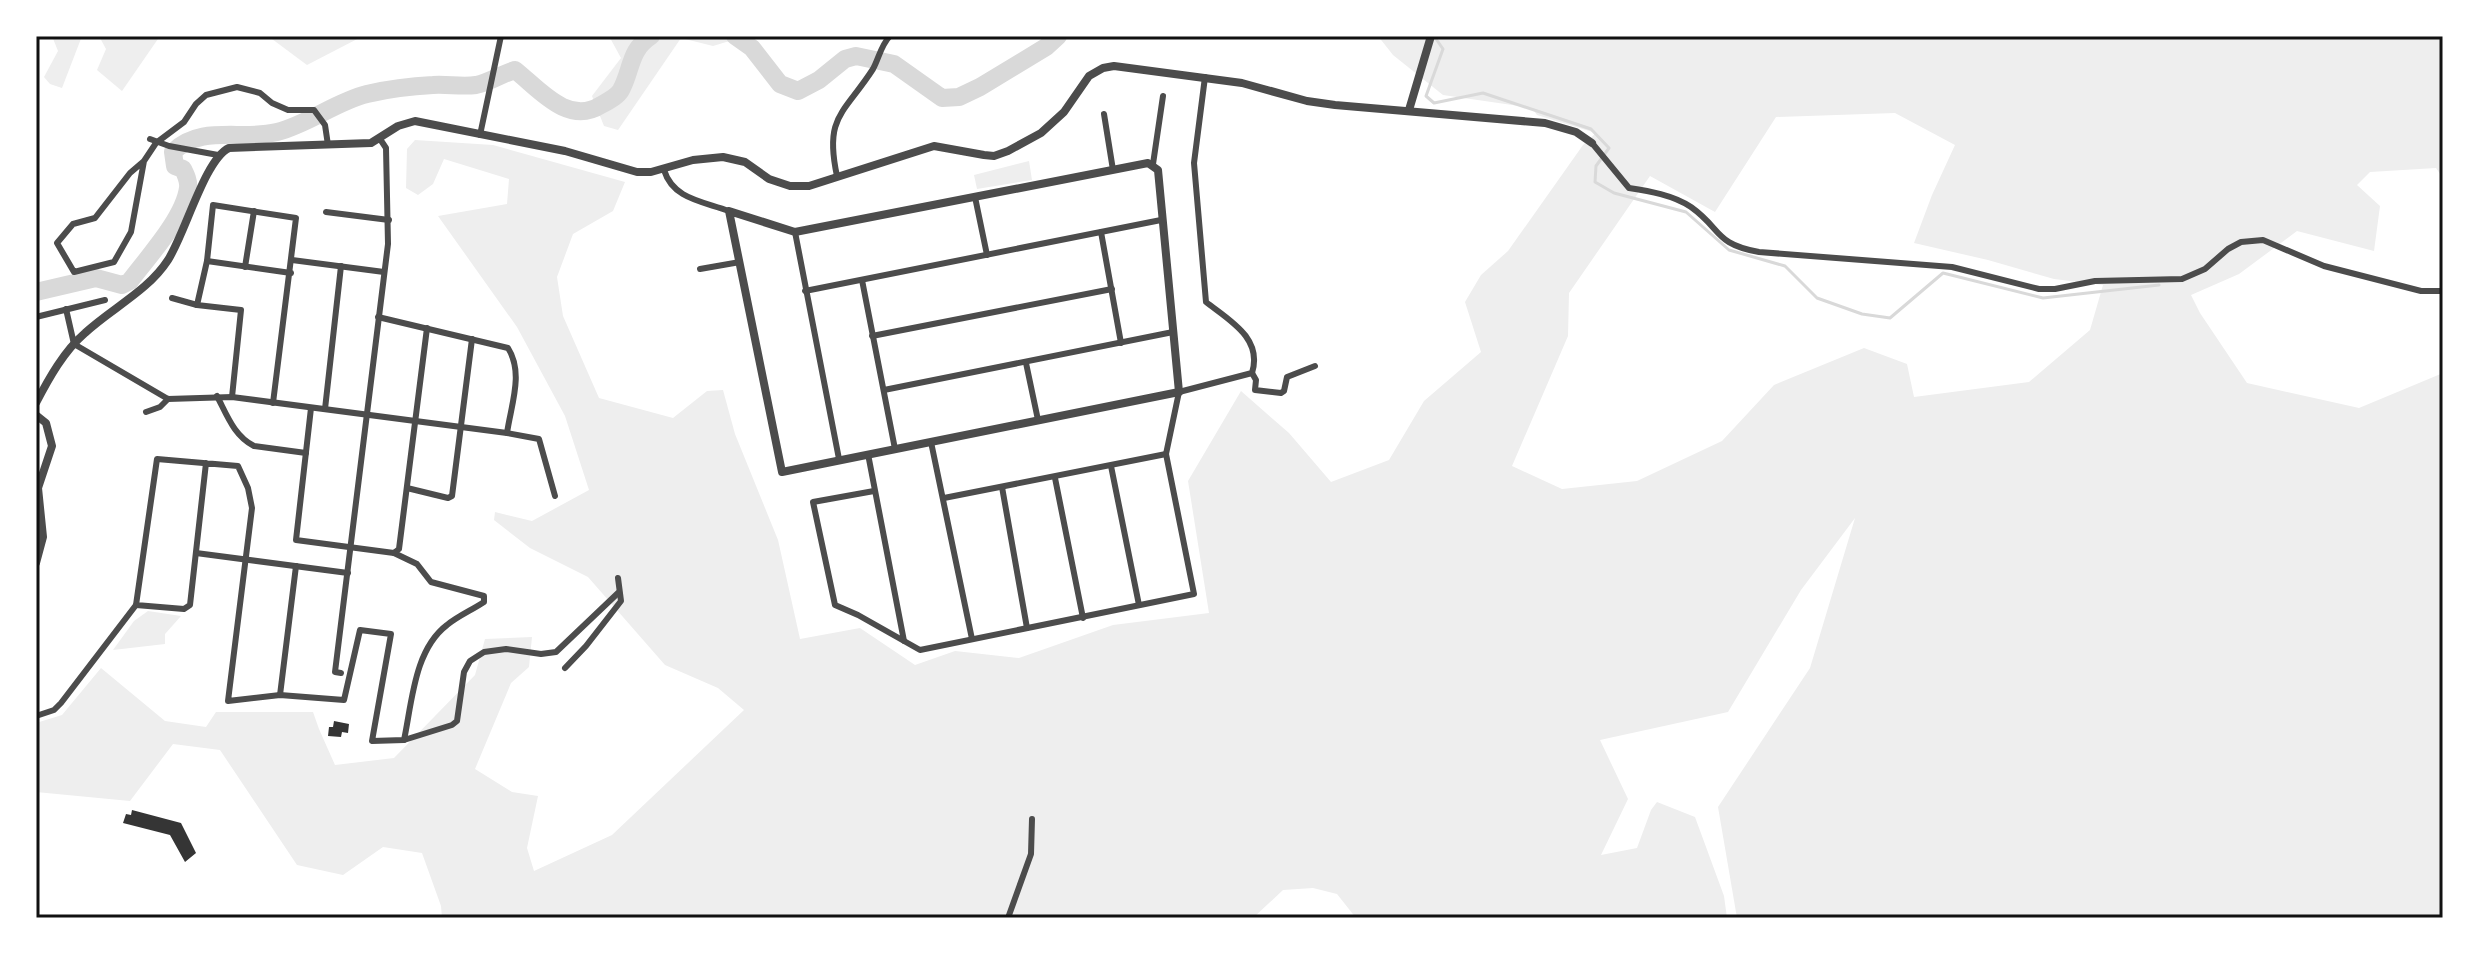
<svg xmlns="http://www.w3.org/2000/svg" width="2479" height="954" viewBox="0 0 2479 954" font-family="Inter,sans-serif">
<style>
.green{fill:#eee;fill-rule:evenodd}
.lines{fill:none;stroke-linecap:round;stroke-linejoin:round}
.stream{stroke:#d9d9d9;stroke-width:3}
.river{stroke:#d9d9d9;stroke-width:18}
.building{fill:#353535}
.minor{stroke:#4c4c4c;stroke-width:6}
.tertiary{stroke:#4c4c4c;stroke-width:8}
.neatline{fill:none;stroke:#111;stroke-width:3}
</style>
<rect width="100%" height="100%" fill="#fff"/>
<g class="green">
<path d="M52,36H82L62,88L50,84L44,77L58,51Z"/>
<path d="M99,36H160L122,91L97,70L106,49Z"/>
<path d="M268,36H363L307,65Z"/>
<path d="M609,36H746L713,46L681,38L618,130L604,126L592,96L621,58Z"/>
<path d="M1378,36H2443V178L2436,168L2370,172L2357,185L2380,206L2374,251L2297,231L2239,274L2191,295L2200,313L2247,383L2359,408L2443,373V918H1737L1718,807L1810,668L1855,518L1801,590L1728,712L1600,740L1628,799L1601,855L1637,848L1651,810L1657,802L1695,817L1724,896L1727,918H1356L1337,894L1313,888L1283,890L1253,918H442L441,906L422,853L383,847L343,875L297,865L220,750L173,744L130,801L36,792V723L62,715L101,668L165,721L206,727L216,712H313L319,729L335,765L394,758L475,675L485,639L532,637L529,667L511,683L475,769L512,792L538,796L527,848L534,871L612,835L744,710L718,688L665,665L588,577L530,548L494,520L495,512L532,521L589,490L565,416L517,327L438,216L507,204L509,179L444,159L433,184L418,195L406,188L407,149L415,140L493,145L625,182L613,211L573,234L557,277L563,316L599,398L673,418L707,391L723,390L735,434L778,540L800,639L860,628L915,665L955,651L1019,658L1113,625L1209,613L1188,481L1241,391L1289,433L1331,482L1389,460L1424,401L1481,352L1465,302L1481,275L1508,251L1583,145L1596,133L1537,115L1532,108L1443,95L1393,55ZM1895,113L1955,145L1932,195L1914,243L1988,260L2054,279L2103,285L2090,330L2029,382L1914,397L1907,364L1864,348L1774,385L1722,441L1637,481L1562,489L1512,466L1568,336L1569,293L1650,176L1715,212L1776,117Z"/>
<path d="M1029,161L1032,180L977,189L974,175Z"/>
<path d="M148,611L181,616L165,634V644L113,650L134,621Z"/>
</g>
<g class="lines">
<path class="stream" d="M1434,36L1443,49L1426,96L1434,103L1483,93L1591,129L1609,148L1596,166L1595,182L1614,193L1686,212L1729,250L1785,266L1817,298L1862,314L1890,318L1943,273L2043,298L2159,285"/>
<g class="river">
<path d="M735,36L752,48L780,84L798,91L819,80L845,59L856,56L894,64L942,98L959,97L980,87L1046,47L1058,36"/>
<path d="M36,292L96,278L122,285L130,281C148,257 184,218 188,188C189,181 186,175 183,169L175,166L173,152C201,124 242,141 277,132C309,124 335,102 367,94C388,89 411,86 433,85C447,84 462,87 476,85C491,82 501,74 515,70C539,89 568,126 601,105C608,101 617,97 621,90C632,70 629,50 651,36"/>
</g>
</g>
<g class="building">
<path d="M334,721L349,724L348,733L342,732L341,737L328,736L329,727H333Z"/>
<path d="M132,810L181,823L196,853L185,862L170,835L123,823L126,814L131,815Z"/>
</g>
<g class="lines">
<g class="minor">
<path d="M551,36H560"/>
<path d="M1104,114L1113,170"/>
<path d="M480,135L501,36"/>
<path d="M150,139L169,146L218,155"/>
<path d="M1592,143L1629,188C1649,191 1673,195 1691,207C1722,229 1714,244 1759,252L1952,267L2039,289H2055L2095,281L2182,279L2205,269L2228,249L2241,242L2263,240L2324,266L2421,291H2443"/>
<path d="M144,161L130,173L95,218L73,224L57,243L74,272L114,262L131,232L144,161L156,143L184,122L196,104L206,95L237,87L260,93L272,103L288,110H314L325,125L328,145"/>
<path d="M1153,164L1163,96"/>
<path d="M664,170C673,199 702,201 729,211"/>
<path d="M837,176C824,116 844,114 873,69C879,58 881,45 890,36"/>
<path d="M975,197L987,255"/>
<path d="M326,212L389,220"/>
<path d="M795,232L839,459"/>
<path d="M1101,232L1121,343"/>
<path d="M292,260L384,272"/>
<path d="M207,261L291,273"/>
<path d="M245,267L254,211"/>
<path d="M700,269L740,262"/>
<path d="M862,280L895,449"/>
<path d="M805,291L1161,220"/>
<path d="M172,298L197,305"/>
<path d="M66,309L74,344L168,399L232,397L507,433L539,439L555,496"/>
<path d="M36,317L105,300"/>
<path d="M378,317L508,348C524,373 511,405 507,433"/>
<path d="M872,336L1112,289"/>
<path d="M1026,363L1038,420"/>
<path d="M1252,373L1256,380L1255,390L1281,393L1284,391L1287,377L1315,366"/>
<path d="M884,390L1173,332"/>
<path d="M217,396C227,415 234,436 254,446L306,453"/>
<path d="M232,397L241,310L197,305L207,261L213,205L296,218L273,403"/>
<path d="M311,408L296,540L394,553L399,549L427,328"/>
<path d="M325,409L341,266"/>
<path d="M146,412L160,407L168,399"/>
<path d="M931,442L972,639"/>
<path d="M868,454L904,641"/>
<path d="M206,463L190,605L184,609L136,605L157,459L238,466L248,488L252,508L228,701L280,695L344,700L360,630L391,634L372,741L404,740C412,703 414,650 447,625C458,616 472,610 484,602V596L431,582L417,564L394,553"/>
<path d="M1111,466L1139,605"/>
<path d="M1055,478L1083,618"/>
<path d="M1002,487L1027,628"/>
<path d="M407,488L448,498L452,496L472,339"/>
<path d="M874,491L813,502L835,605L858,615L920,650L1194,594L1166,454L1179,392L1252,373C1263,338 1229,320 1206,302L1194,163L1205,77"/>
<path d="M944,498L1166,454"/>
<path d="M196,553L348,573"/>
<path d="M565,668L586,646L621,601L618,578"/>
<path d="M341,673L335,672L388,244L386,148L380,139"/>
<path d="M280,695L296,566"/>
<path d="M36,716L54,710L61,703L136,605"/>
<path d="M404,740L452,725L457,721L464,672L470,661L484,652L506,649L541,654L556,652L618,593"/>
<path d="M1008,918L1031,854L1032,819"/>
</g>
<g class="tertiary">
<path d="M1409,110L1431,36"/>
<path d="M1148,163L1158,170L1179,392L782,472L729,211L795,232Z"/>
<path d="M36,403C49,378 64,351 85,333C112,308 148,291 168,260C185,234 205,159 229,148L371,143L398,126L415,121L565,151L637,172H651L693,160L723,157L745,162L769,179L790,186H809L934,146L984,155L994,156L1008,151L1041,133L1064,112L1089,76L1103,68L1114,66L1242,83L1307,101L1335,105L1545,123L1576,132L1592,143"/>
<path d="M36,415L46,423L52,446L38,488L43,537L36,563"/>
</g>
</g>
<rect width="2479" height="954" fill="none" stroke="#ffffff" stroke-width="76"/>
<rect x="38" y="38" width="2403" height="878" class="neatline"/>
</svg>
